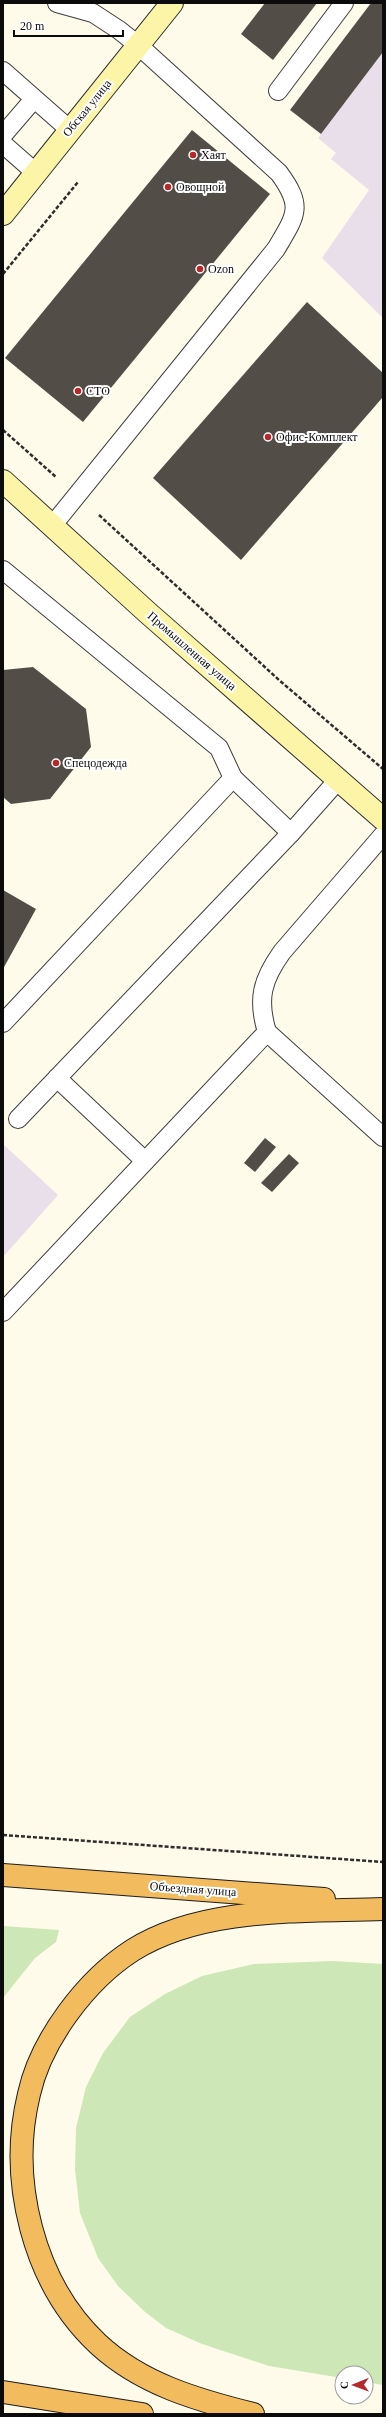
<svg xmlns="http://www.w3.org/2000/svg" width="386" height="2417" viewBox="0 0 386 2417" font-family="'Times New Roman',serif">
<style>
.industrial{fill:#e9dfea}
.green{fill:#cee7b6}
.building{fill:#534d48}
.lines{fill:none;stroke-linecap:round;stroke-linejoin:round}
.service-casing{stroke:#3e3e3e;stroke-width:20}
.secondary-casing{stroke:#2d2d2d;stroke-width:24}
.trunk-casing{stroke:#1c1c1c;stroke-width:24}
.path{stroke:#2d2d2d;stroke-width:2.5;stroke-dasharray:4 2;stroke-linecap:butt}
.service{stroke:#fff;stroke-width:18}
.secondary{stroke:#fcf5a8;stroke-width:22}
.trunk{stroke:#f1bb5e;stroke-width:22}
.poi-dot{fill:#b5292c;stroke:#fff;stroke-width:1.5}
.labels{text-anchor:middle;stroke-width:4;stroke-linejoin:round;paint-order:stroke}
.street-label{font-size:12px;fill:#0b0b0b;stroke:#fff}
.poi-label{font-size:12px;fill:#0b0b0b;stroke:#fff;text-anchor:start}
</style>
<rect width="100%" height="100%" fill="#fefbea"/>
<g class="industrial">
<path d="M383,52V318L322,258L369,190L331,159L336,153L318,138Z"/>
<path d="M3,1144L58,1195L3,1257Z"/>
</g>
<g class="green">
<path d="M3,1926L59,1930L56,1942L35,1958L3,1998Z"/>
<path d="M333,1961L383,1964V2385L366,2382V2373H342V2378L269,2366L202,2344L166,2328L144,2311L118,2286L98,2258L80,2213L75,2169L76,2128L86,2087L103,2053L130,2017L165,1994L202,1976L254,1964Z"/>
</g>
<g class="building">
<path d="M265,3H317L273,60L241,34Z"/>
<path d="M371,3H383V52L321,134L290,110Z"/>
<path d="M192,130L270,194L83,422L5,358Z"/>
<path d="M307,302L383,373V397L241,560L153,478Z"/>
<path d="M33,667L86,709L91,747L50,799L11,804L3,797V670Z"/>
<path d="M3,890L36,909L3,969Z"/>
<path d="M265,1138L276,1147L255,1172L244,1163Z"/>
<path d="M289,1154L299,1163L272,1192L261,1183Z"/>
</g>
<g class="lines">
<g class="service-casing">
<g id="service">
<path d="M3,71L70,130"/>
<path d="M278,91L344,3"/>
<path d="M3,135L34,99"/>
<path d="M3,144L36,173"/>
<path d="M52,526L276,249C296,215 304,207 279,173L138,45L119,30L93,13L57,3"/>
<path d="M3,570L219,748L233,778L3,1023"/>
<path d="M233,778L291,833"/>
<path d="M383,835L282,952C262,980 257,999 267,1032L383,1137"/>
<path d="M57,1078L145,1161"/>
<path d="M18,1119L291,833L338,780"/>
<path d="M3,1312L267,1032"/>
</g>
</g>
<g class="secondary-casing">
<g id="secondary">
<path d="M3,214L172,3"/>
<path d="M3,481L148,613L383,819"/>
</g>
</g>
<g class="trunk-casing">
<g id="trunk">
<path d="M3,1875L324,1899"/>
<path d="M3,2392L142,2414"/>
<path d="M253,2414C197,2400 141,2384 98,2344C33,2283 8,2180 29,2094C41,2040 86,1980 133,1950C203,1906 303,1912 383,1909"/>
</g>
</g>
<g class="path">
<path d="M3,274L78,182"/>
<path d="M3,430L56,477"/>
<path d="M99,515L279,680L383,769"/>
<path d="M3,1835L383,1862"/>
</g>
<use href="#service" class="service"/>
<use href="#secondary" class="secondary"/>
<use href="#trunk" class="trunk"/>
</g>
<g class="poi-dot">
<circle cx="193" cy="155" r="4"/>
<circle cx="168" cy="187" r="4"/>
<circle cx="200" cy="269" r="4"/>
<circle cx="78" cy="391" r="4"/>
<circle cx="268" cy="437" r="4"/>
<circle cx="56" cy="763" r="4"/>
</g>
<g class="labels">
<g class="street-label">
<text transform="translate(87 108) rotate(-51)" y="4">Обская улица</text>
<text transform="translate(192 651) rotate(41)" y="4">Промышленная улица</text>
<text transform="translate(193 1889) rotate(4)" y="4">Объездная улица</text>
</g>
<g class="poi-label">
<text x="201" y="159">Хаят</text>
<text x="176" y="191">Овощной</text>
<text x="208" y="273">Ozon</text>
<text x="86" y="395">СТО</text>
<text x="276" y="441">Офис-Комплект</text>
<text x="64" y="767">Спецодежда</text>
</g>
</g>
<rect width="386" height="2417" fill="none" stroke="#0b0b0b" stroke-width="8"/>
<g transform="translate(354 2385) rotate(269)"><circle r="19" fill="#ffffff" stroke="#9d9d9d"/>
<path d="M0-3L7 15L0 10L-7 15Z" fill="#b5292c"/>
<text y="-6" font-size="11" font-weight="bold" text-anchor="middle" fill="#0b0b0b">С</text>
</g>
<path d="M14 30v6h109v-6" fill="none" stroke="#0b0b0b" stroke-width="2"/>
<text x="20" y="30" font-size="12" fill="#0b0b0b" stroke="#ffffff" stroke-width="3" paint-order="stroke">20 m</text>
</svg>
